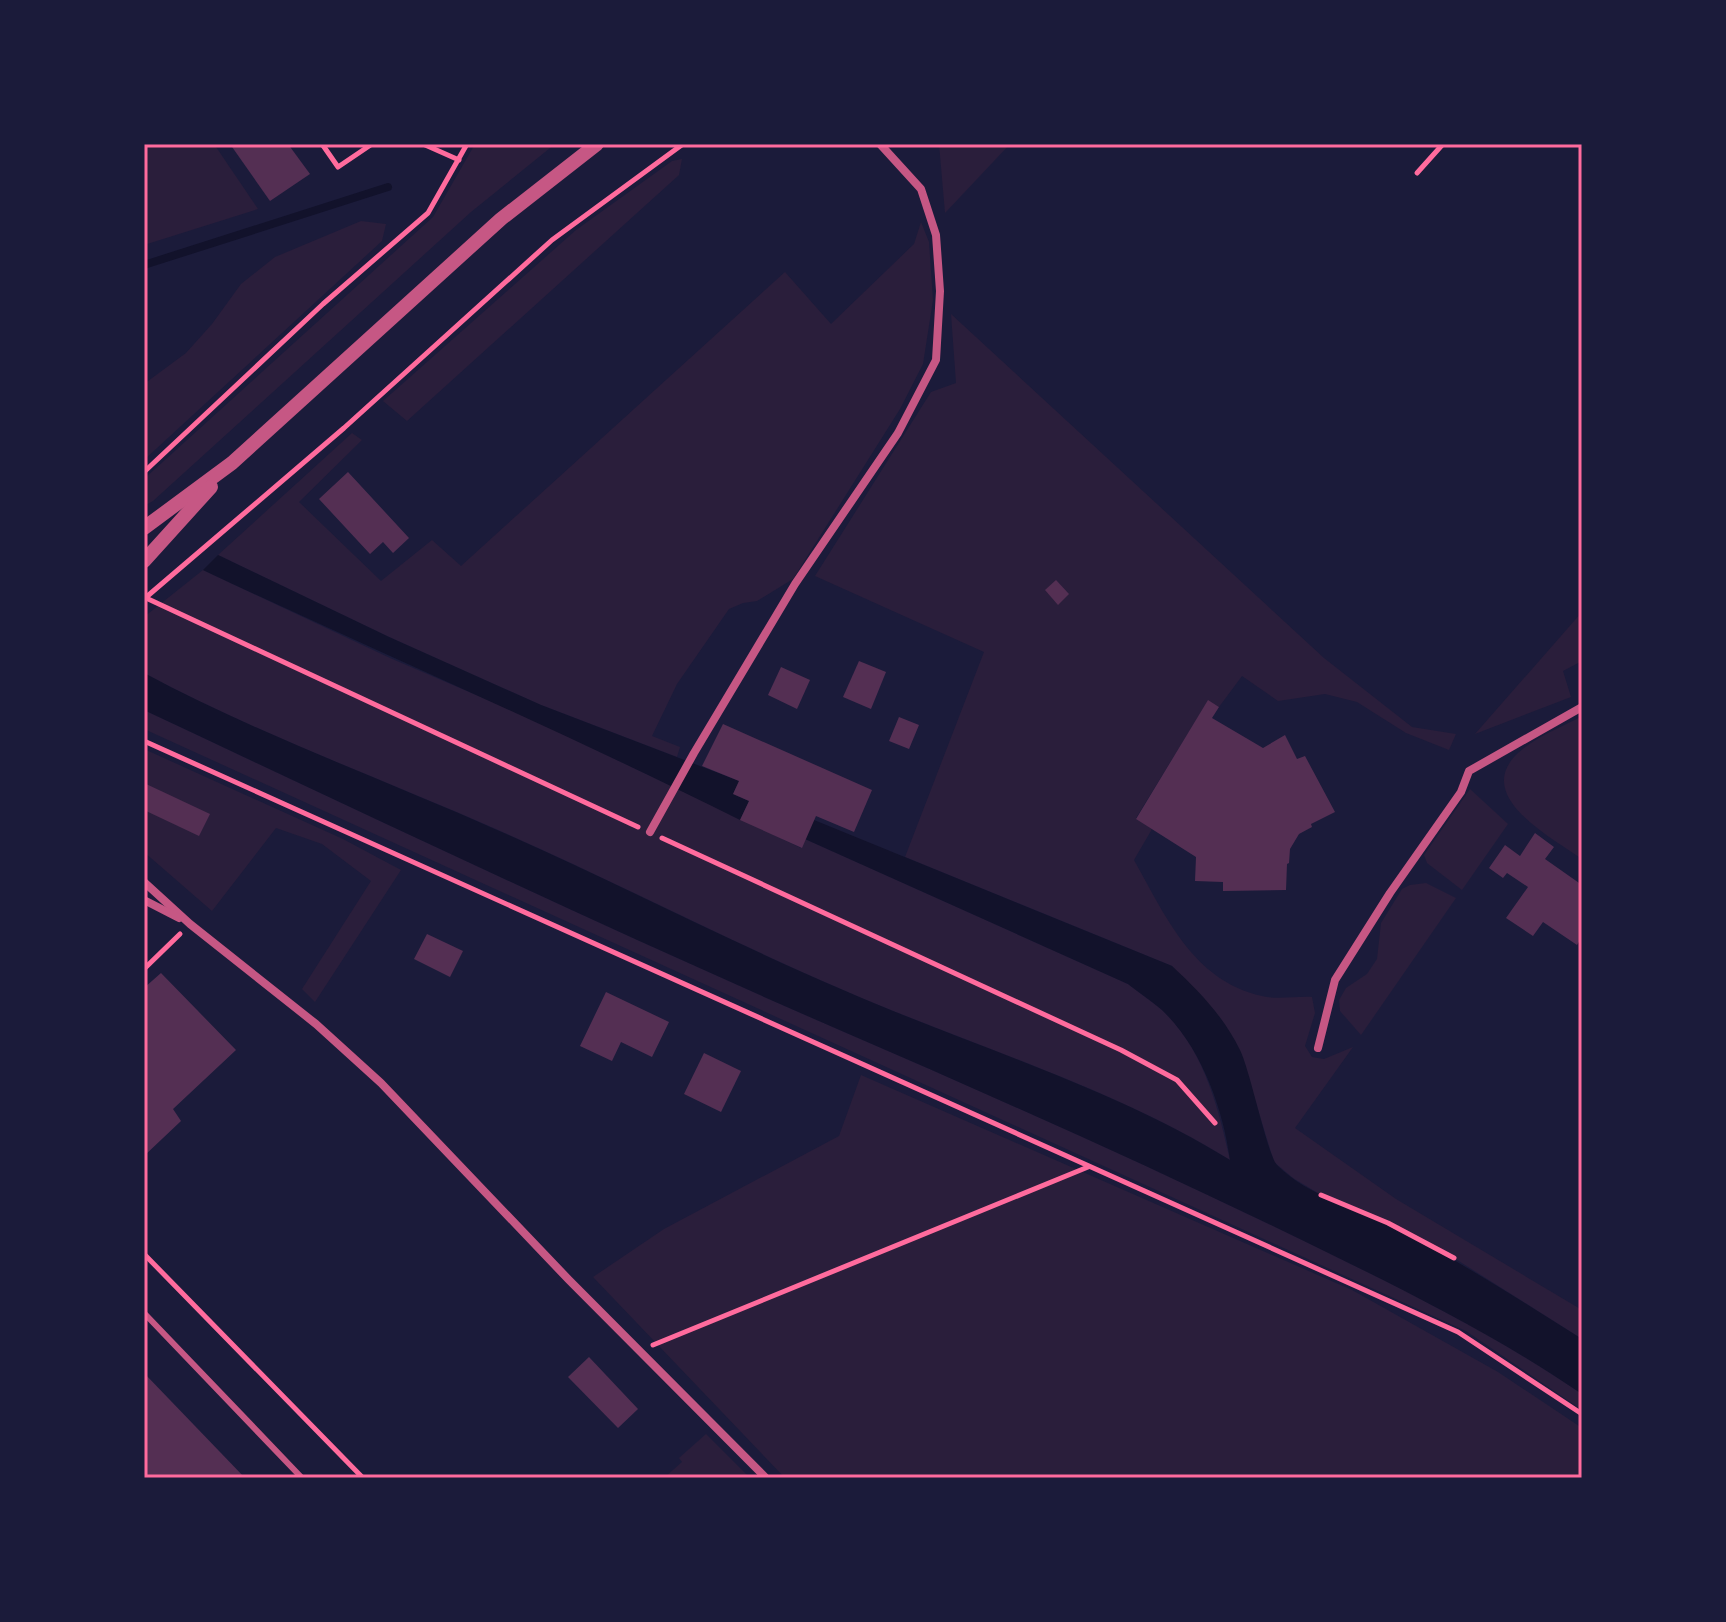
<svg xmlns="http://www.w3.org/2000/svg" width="1726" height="1622" viewBox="0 0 1726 1622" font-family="'DM Sans',sans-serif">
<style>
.green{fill:#2a1e3b}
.water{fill:#12122b}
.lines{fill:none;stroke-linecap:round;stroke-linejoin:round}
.stream{stroke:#12122b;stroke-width:8}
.building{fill:#542f53}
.path{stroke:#ff6b9d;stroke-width:5}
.service{stroke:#c65784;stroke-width:6}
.minor{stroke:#c65784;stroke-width:8}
.tertiary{stroke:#c65784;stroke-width:14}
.neatline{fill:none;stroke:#ff6b9d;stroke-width:3}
</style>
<rect width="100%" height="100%" fill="#1b1b3a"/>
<g class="green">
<path d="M144,144H214L258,209L144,245Z"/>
<path d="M475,144H555L471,212L153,501L144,506V479L433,217Z"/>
<path d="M939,144H1010L945,213Z"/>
<path d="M682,159L679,175L407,421L383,401L576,230L672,161Z"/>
<path d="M361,221L386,224L382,241L144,460V384L186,353L212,324L241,284L275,257Z"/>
<path d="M921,222L929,242L933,300L923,364L900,409L793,579L757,601L743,603L729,609L677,684L652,736L680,747L677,757L541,705L389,637L218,555L352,433L362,440L299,502L381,581L432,540L461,566L785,272L831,324L914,244Z"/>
<path d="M951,314L1324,658L1412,727L1456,734L1449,750L1406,733L1357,702L1325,694L1278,701L1242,676L1219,707L1208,701L1136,818L1152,829L1134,860C1165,915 1193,981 1262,996C1277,1000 1296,996 1312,997L1315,1013L1305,1046L1312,1057L1324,1059L1353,1047L1295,1128L1396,1199L1582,1310V1339L1454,1258L1321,1195L1293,1178L1274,1162L1240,1051L1172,966L905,857L984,652L815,576L931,392L956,383Z"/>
<path d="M203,570L390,658L525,716L801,848L805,839L1128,984C1139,993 1152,1001 1162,1010C1204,1049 1218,1107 1230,1160C1114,1088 970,1045 843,990C727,940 614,881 498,830C380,778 258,734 144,673V617Z"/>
<path d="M1582,612V661L1563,671L1571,697L1475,734Z"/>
<path d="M144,710C376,819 607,929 842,1031C997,1098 1150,1166 1302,1240C1398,1287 1493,1333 1582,1394V1410L1466,1331L144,729Z"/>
<path d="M1582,716V859C1551,837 1472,796 1518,753C1535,737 1562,727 1582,716Z"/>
<path d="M144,749L343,839L401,870L315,1002L302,989L371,881L322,844L276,828L212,911L144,852Z"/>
<path d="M1470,789L1508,824L1462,890L1427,863L1424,855Z"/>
<path d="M1426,883L1456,898L1361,1035L1340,1011L1339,1000L1346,988L1367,974L1377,959L1381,923L1402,889L1410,885Z"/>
<path d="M861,1075L1352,1290L1498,1372L1582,1428V1478H785L593,1277L664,1229L839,1136Z"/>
<path d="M706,1434L750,1478H664L682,1462L679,1458Z"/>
</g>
<g class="water">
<path d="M218,555L389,637L541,705L739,781L733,794L749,801L740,820C563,731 381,654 203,570Z"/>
<path d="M144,673C258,734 380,778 497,830C613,881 726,940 843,990C971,1046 1110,1086 1230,1160C1223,1108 1201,1047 1162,1010C1152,1001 1139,993 1128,984L805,839L814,820L1172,966C1199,991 1224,1017 1240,1050C1251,1073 1267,1154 1277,1165C1309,1197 1356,1207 1395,1227C1459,1261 1520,1300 1582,1339V1394C1493,1333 1398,1287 1302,1240C1150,1166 997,1098 842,1031C607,929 376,819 144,710Z"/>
</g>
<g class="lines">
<path class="stream" d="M144,265L388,187"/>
</g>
<g class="building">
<path d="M230,144H288L310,174L270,201Z"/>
<path d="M348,472L409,538L393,553L383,542L370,554L319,499Z"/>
<path d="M1056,580L1069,594L1058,605L1045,590Z"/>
<path d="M859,661L886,672L871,709L843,697Z"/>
<path d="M781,667L810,680L797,709L768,695Z"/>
<path d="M1208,700L1219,707L1212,718L1263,748L1285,735L1297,759L1305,756L1335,812L1311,824L1312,827L1299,834L1290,849L1289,863L1287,864L1286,890L1223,891V882L1195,881L1196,857L1136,819Z"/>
<path d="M899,717L919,725L909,749L889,741Z"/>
<path d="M723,724L872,790L854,832L816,816L802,848L740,820L749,801L733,794L739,781L702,766Z"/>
<path d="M144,783L210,814L199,836L144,810Z"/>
<path d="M1535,833L1554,847L1545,859L1582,885V937L1577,945L1543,922L1533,936L1506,918L1528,887L1507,873L1503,878L1489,868L1505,845L1520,856Z"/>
<path d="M427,934L463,951L450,977L414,959Z"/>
<path d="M161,973L236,1050L173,1109L181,1121L144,1156V988Z"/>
<path d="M606,992L669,1022L652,1057L621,1042L612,1061L580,1046Z"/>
<path d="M704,1053L741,1071L721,1112L684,1094Z"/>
<path d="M589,1357L638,1409L618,1428L568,1377Z"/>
<path d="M144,1373L245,1478H144Z"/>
</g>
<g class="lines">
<g class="path">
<path d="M322,144L338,167L372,144"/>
<path d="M423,144L459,160"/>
<path d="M1417,173L1443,144"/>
<path d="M144,472L323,304L428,213L467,144"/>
<path d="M146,598L638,827"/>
<path d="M144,599L344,428L552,240L683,144"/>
<path d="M144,741L1458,1332L1582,1414"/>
<path d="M662,838L1121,1050L1177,1080L1215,1123"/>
<path d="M144,969L180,934"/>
<path d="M1321,1195L1388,1223L1454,1258"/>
<path d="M144,1254L363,1478"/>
<path d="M653,1345L1088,1167"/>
</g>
<path class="service" d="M144,1313L302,1478"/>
<g class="minor">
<path d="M650,832L694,753L795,584L898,433L936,360L940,291L936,235L921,189L880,144"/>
<path d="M144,882L190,924L316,1024L381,1083L569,1280L766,1478"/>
<path d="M144,900L179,918"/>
<path d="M1318,1048L1335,980L1390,893L1461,792L1469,771L1582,707"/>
</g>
<g class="tertiary">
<path d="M144,528L232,463L501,219L597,144"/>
<path d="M144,561L211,487"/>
</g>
</g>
<rect width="1726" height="1622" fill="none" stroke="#1b1b3a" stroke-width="292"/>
<rect x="146" y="146" width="1434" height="1330" class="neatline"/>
</svg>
